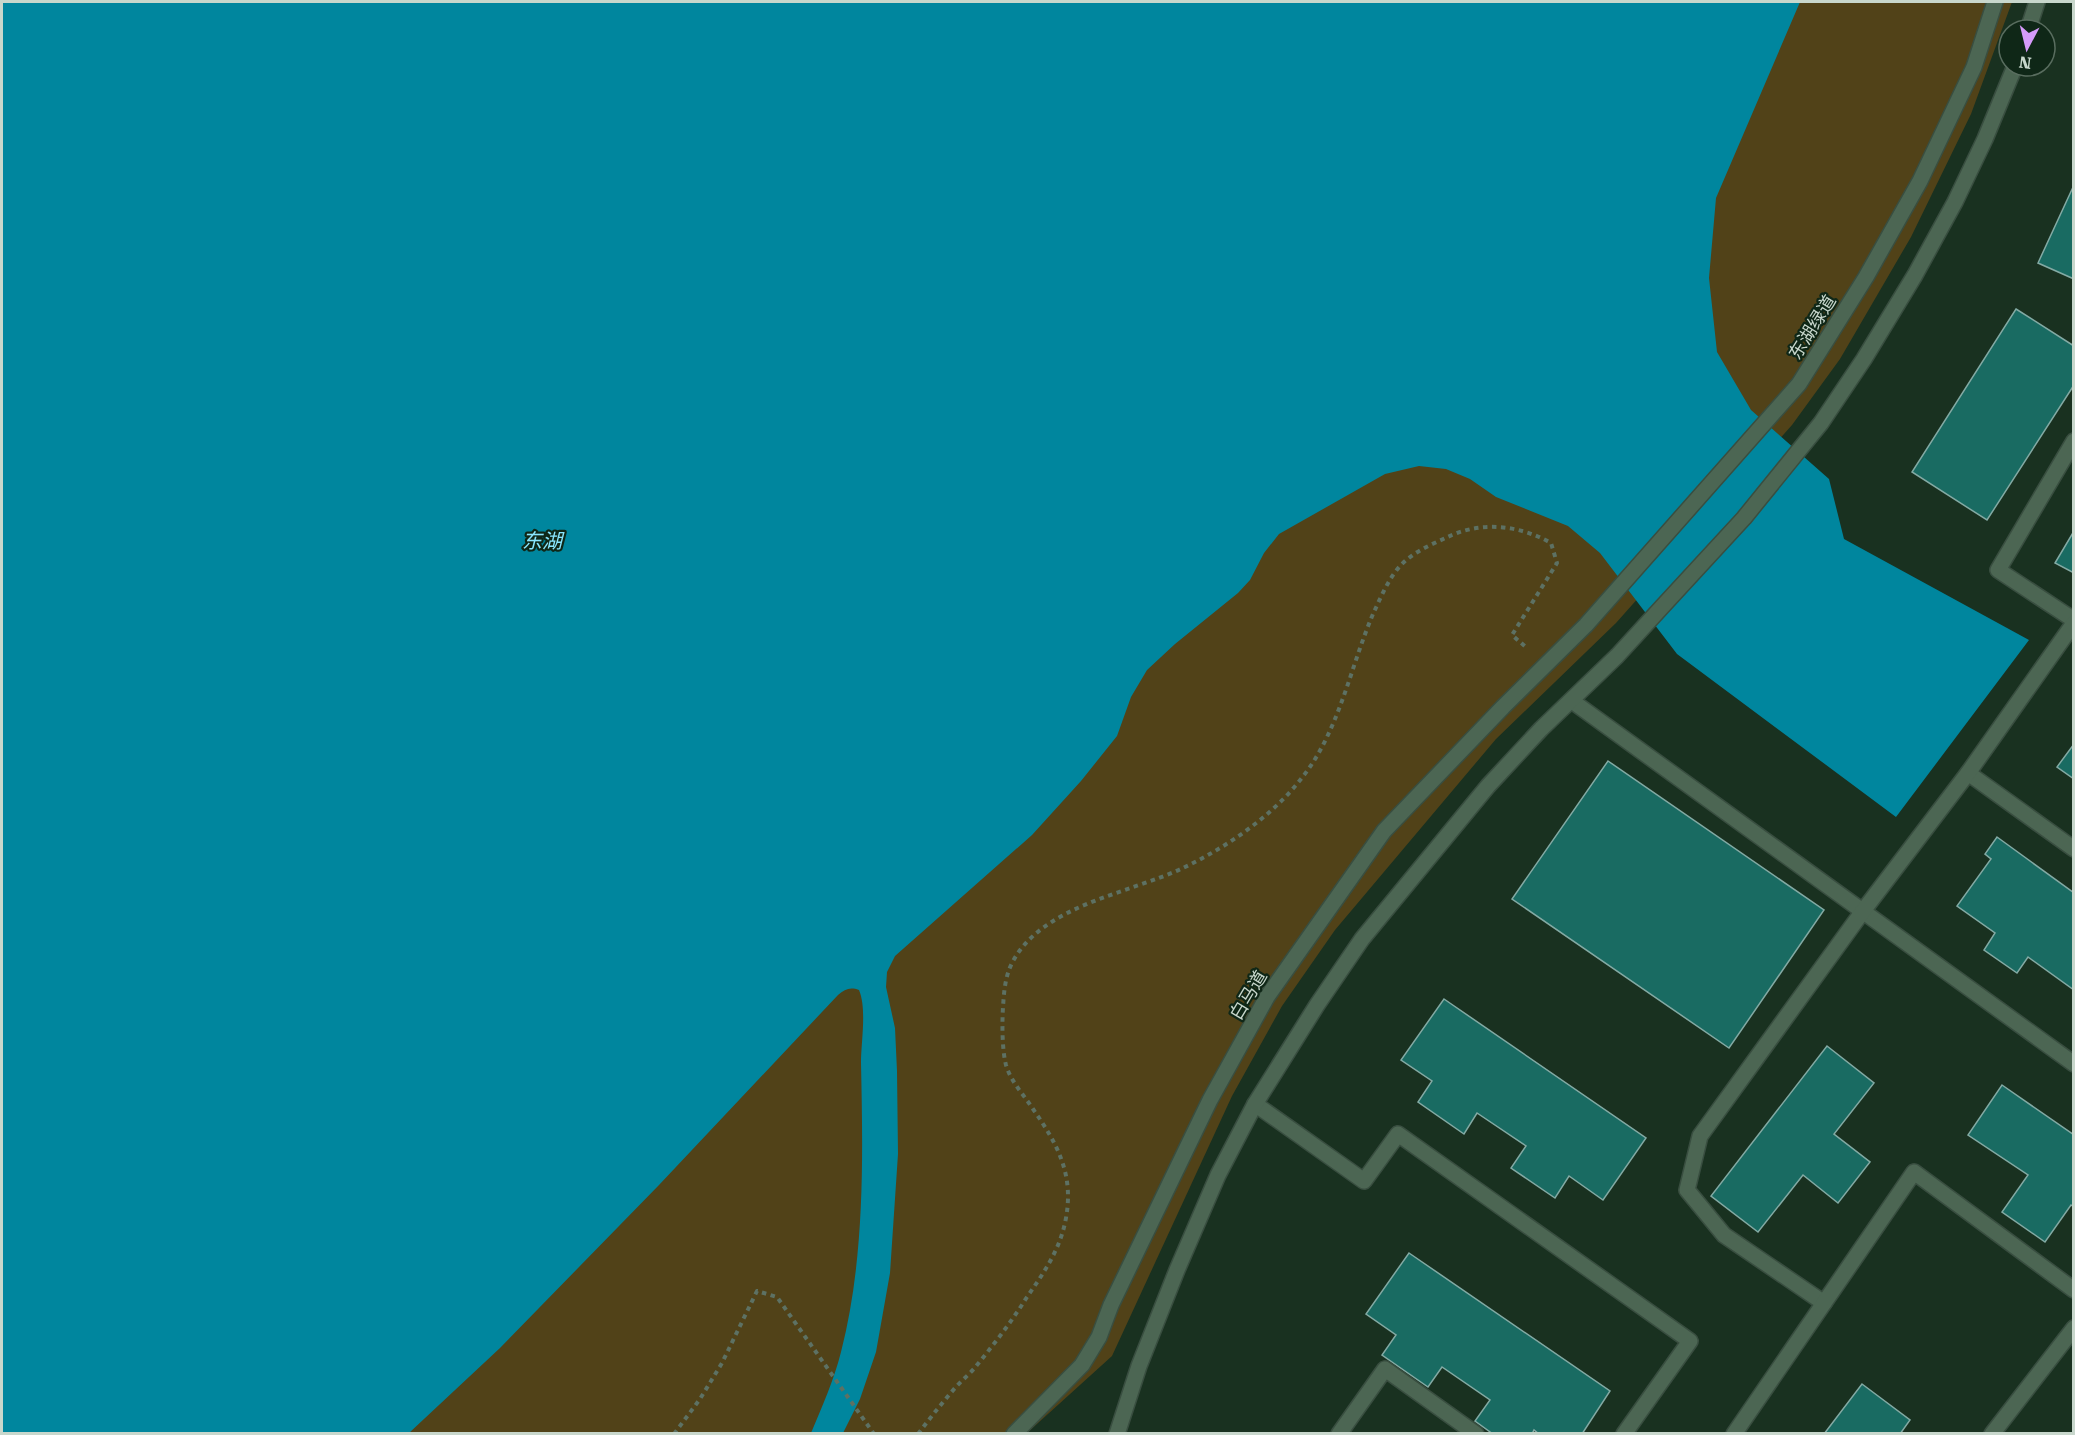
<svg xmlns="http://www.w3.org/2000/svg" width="2075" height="1435" font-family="'Roboto Serif','Noto Sans SC',serif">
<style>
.green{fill:#514218}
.water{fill:#00869e}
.building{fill:#196b62;stroke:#83aaa4;stroke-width:1.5}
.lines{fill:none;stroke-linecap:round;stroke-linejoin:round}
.minor-casing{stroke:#394e40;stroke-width:18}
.path{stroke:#5d7163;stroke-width:4;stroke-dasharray:4.5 4.5;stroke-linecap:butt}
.minor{stroke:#4c6653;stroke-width:15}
.labels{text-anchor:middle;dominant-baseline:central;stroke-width:4.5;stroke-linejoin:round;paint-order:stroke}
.street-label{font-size:18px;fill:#c8d7cc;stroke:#0f2717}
.water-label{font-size:20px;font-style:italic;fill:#89e6fe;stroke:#0f2717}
</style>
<rect width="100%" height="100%" fill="#193120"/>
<polygon class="green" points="2,2 2012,2 1971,114 1911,237 1840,359 1792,425 1616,623 1496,739 1335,930 1282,1006 1232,1096 1112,1356 1027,1433 2,1434"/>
<path class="water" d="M2,2h1798l-84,196 -7,80 8,74 34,58 78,69 15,60 185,101 -133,177 -219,-163 -77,-101 -32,-27 -72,-29 -26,-18 -24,-10 -27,-3 -34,8 -106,60 -15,19 -14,27 -12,13 -63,51 -28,26 -16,27 -14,39 -36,45 -49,54 -137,121 -8,16 -1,15 9,41 2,43 1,83 -8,119 -14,79 -16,47 -17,34h-32c11,-26 23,-53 30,-81 24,-94 22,-193 20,-289 0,-21 6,-54 -2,-73 -9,-3 -14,-1 -21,5l-179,190 -159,163 -91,85 -407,1z"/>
<g class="building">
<polygon points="2074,185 2074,279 2038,263"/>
<polygon points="2016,309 2074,346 2074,385 1987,520 1912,472"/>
<polygon points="2074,531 2074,573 2055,563"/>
<polygon points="2074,744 2074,779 2057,767"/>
<polygon points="1608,761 1824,910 1729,1048 1512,899"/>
<polygon points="1997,837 2074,893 2074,990 2028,957 2017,973 1984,950 1995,933 1957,906 1991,859 1985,854"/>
<polygon points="1444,999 1646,1138 1603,1200 1569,1176 1555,1198 1511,1168 1526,1146 1477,1113 1464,1134 1418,1102 1432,1081 1401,1060"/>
<polygon points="1827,1046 1874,1083 1834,1134 1870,1162 1838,1203 1803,1175 1758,1232 1711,1196"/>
<polygon points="2002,1085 2074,1135 2074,1207 2071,1205 2045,1242 2002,1212 2028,1175 1968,1135"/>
<polygon points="1409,1253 1610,1391 1582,1434 1539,1434 1534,1430 1532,1434 1493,1434 1475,1421 1490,1400 1442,1367 1428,1387 1382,1355 1396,1335 1366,1314"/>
<polygon points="1862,1384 1910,1420 1900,1434 1824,1434"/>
</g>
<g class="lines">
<defs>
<g id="minor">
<polyline points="2028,30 2037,2"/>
<polyline points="2074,441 1998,570 2074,620"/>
<polyline points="1572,701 2074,1064"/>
<polyline points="1968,773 2074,849"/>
<polyline points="1255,1104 1364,1181 1398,1134 1690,1341 1624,1434"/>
<polyline points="1824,1303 1724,1235 1687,1190 1700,1136 1863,911 1968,773 2074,623"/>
<polyline points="1014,1434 1082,1365 1099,1337 1111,1305 1210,1100 1267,997 1384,831 1503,707 1586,625 1799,384 1866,277 1920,181 1974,67 1995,2"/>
<polyline points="1117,1434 1139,1366 1177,1270 1218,1175 1255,1104 1317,1005 1362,939 1488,786 1541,729 1617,656 1661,608 1744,518 1821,423 1864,359 1915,275 1955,202 1985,139 2015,66"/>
<polyline points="1339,1434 1385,1369 1476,1434"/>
<polyline points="1734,1434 1914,1172 2074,1290"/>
<polyline points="1992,1434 2074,1328"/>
</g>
</defs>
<use href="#minor" class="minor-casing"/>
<g class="path">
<polyline points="674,1434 700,1399 722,1363 757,1291 777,1297 874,1434"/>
<path d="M918,1434c12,-16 24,-31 37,-46 7,-8 16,-15 22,-23 18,-22 35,-44 50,-68 16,-23 32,-46 38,-74 10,-46 -6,-77 -32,-114 -9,-14 -22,-27 -27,-44 -4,-15 -4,-42 -3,-58 1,-15 2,-30 9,-44 30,-58 116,-69 171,-95 44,-21 88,-51 118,-89 38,-47 49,-111 72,-165 8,-17 16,-37 29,-50 14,-14 33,-21 50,-29 33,-14 69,-9 99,8l6,20 -45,72 16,14"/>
</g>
<use href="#minor" class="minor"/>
</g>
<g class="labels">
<g class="street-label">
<text transform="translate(1812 327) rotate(-58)">东湖绿道</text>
<text transform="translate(1248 995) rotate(-59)">白马道</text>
</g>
<g class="water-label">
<text x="542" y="541">东湖</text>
</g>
</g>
<rect width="2075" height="1435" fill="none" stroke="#c8d7cc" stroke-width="6"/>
<g transform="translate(2027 48) rotate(187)"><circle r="28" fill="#0f2717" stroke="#596d5f" stroke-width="1.5"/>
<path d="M0-4.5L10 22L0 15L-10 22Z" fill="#d69bfa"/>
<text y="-9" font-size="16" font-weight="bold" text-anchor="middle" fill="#c8d7cc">N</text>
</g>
</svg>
